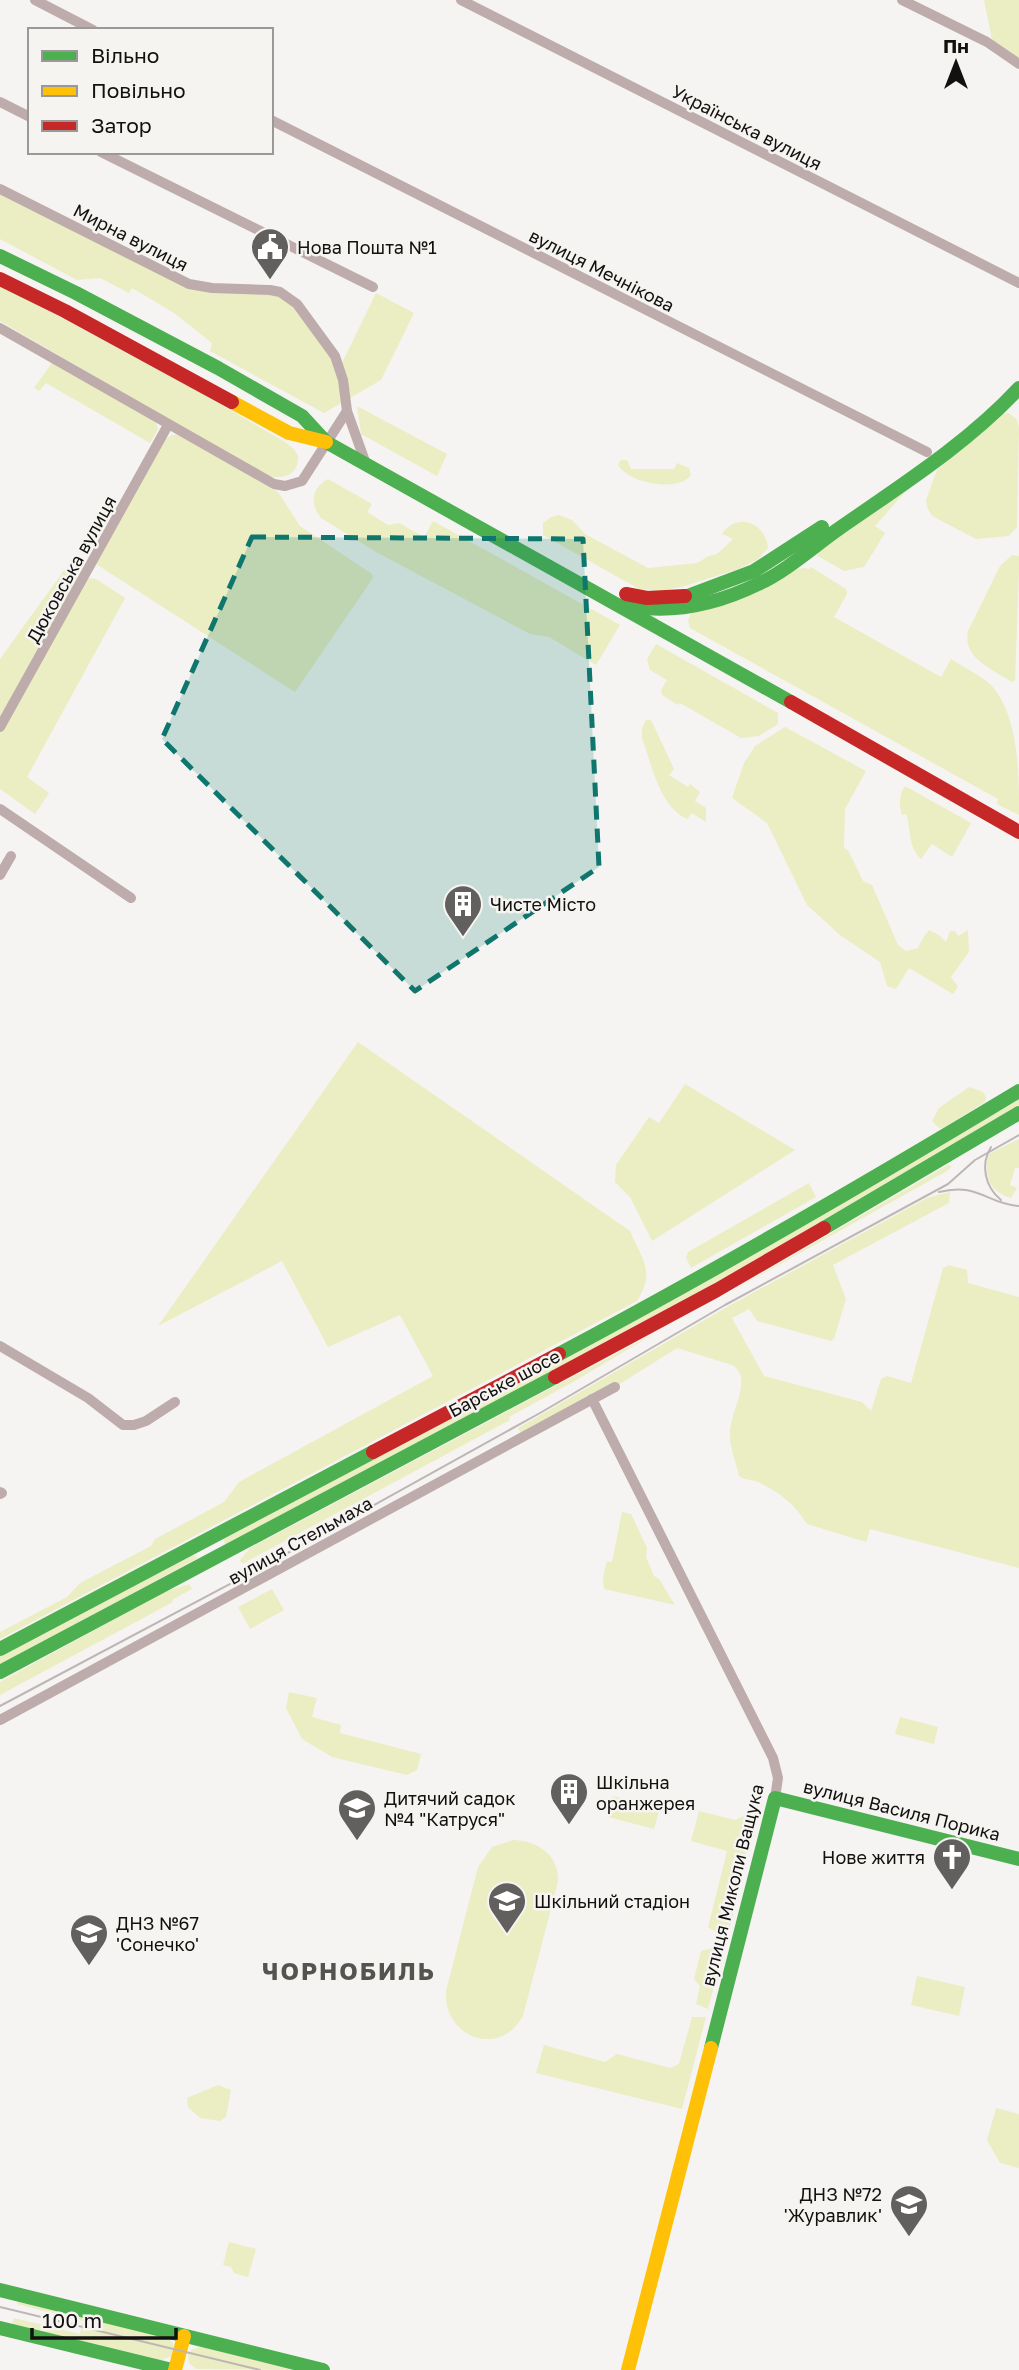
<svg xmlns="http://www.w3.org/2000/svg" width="1019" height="2370" font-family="'Golos Text',sans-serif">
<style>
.green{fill:#ebedc3}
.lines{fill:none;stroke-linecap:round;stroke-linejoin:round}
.street{stroke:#beacac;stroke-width:10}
.fast{stroke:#4caf50;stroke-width:14}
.slow{stroke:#ffc107;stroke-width:14}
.jam{stroke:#c62828;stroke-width:14}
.tram{stroke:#beb6b6;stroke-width:2}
.marked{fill:#0f766e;fill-opacity:0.2;stroke:#0f766e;stroke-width:5;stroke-dasharray:14 9;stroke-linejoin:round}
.labels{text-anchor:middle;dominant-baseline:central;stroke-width:5;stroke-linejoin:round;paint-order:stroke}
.street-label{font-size:18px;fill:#121110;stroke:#f6f4f1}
.poi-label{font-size:18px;fill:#121110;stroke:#f6f4f1;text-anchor:start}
.district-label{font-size:24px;font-weight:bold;letter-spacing:2px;fill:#545351;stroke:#f6f4f1}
</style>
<rect width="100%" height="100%" fill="#f5f4f2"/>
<g class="green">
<polygon points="984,0 1019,0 1019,59 992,40"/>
<polygon points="0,189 189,284 290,297 340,367 376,293 414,313 381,380 324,413 210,351 212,343 174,313 132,288 129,293 100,278 77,280 0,239"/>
<path d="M0,285l189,101 96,56 9,7 4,7c1,21 -19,25 -36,18l-262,-153z"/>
<polygon points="54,360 154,417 158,429 150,443 46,383 39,391 34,388"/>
<polygon points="357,406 447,454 437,476 361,434"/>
<polygon points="1009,413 1017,420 1019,428 1017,527 1009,536 976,539 932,516 927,507 926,500 937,470 1003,414"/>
<polygon points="172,435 180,435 278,492 300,526 372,574 373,578 295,692 96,564 165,439"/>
<path d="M621,460h6l4,9h43l3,-6 12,5 2,7c-13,18 -63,8 -73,-10z"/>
<path d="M328,479l44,25 -5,8 21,13 11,-2 25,14 9,-16 187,104 -24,40 -47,-28 -19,-3 -154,-82 -55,-34c-11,-14 -10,-30 7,-39z"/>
<polygon points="905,492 875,526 885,533 864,567 844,571 818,556 817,552"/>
<path d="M559,515l13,5 13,14 63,34 49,-5 12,-7 8,-2 16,-15 -11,-5c15,-23 44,-11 46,14l-11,12 -19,9 -53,17 -25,5 -21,-2 -96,-54v-12l8,-6z"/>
<path d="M1012,555l7,1v15l-4,110 -3,1c-20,-13 -50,-24 -44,-51l32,-65z"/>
<path d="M811,567l35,22 1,5 -13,23 107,60 10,-18c13,9 30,16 41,27 27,31 27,88 27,129l-22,-11 1,-5 -308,-171 -2,-7 3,-8 99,-42 13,-3 7,1z"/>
<polygon points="65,569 76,577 96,579 125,598 27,777 49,793 35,814 0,789 0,659"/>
<polygon points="656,644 778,713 778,724 759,736 741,738 680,703 678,705 662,695 661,690 667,680 650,670 647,659"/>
<path d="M646,720h5l23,49 -5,6 19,12 2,-3 10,8 -5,9 11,7v14l-14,-9 -5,6c-28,-13 -35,-54 -45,-81v-10z"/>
<polygon points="785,727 866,771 845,809 844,848 848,850 863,881 872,885 898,945 906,951 918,948 923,938 929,930 939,935 946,942 950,931 955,931 958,936 968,930 969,952 951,977 958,987 953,994 909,968 896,989 887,986 880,962 840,935 807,905 767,823 732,798 744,763 755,746"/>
<path d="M905,786l66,37 -19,34 -20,-13 -11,15c-14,-14 -9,-27 -15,-45l-4,1c-3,-9 -3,-22 3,-29z"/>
<path d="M358,1042l272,189c12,29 26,40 7,70l-637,338v-7l67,-35 13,-14 71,-37 4,-7 69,-37 15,-20 194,-106 -33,-61 -72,32 -46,-86 -124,65z"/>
<polygon points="685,1084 795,1150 652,1241 630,1197 615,1182 616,1165 649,1117 659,1123"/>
<polygon points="969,1087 983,1092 986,1097 985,1102 943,1128 939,1128 932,1121 939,1108"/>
<polygon points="1019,1100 1019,1108 712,1287 225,1545 224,1539"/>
<path d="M1019,1139v29h-4l-5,17 7,3 -6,10c-22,-6 -28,-23 -22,-44z"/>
<polygon points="948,1165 952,1166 947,1171 725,1295"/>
<polygon points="809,1183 816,1197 691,1268 686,1258 688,1252"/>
<path d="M950,1192l-1,11 -116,62 13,34 -12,40 -3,2 -74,-20 -8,-12 -17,9 32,58 98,26 9,9 10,-32 6,-3 24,7 32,-115 6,-3 18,5 1,13 51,14v271l-149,-39 -4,13 -59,-18c-13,-20 -25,-30 -47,-41 -7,-4 -14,-2 -21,-7 -3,-14 -10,-30 -9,-44 0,-20 24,-55 2,-67l-55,-17 -62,39 -92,49 -5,-8 209,-121 200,-109z"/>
<polygon points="659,1331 573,1382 509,1417 510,1420 242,1564 240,1560 250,1548"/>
<polygon points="622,1512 631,1514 647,1548 646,1557 654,1576 659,1579 675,1605 604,1589 603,1577 607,1561 612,1562"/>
<polygon points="193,1555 198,1558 0,1665 0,1656"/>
<polygon points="189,1584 192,1589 172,1600 173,1602 0,1695 0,1682 164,1592"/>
<polygon points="272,1589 284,1610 250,1629 238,1607"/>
<polygon points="289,1692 317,1698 312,1717 341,1725 340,1733 421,1754 417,1770 407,1775 332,1757 302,1739 286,1708"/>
<polygon points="900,1717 938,1727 934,1744 895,1734"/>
<polygon points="613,1796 660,1808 654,1829 608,1817"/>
<polygon points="759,1810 738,1880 737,1899 708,2009 696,2004 700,1986 694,1979 701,1951 721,1946 724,1937 708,1927 727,1851 691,1841 699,1811 735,1820"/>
<path d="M513,1840c25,1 46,15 45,42l-35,134c-24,43 -80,21 -77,-25l32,-124 14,-20z"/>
<polygon points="917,1976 965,1987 959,2016 911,2005"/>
<polygon points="692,2017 706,2017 682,2109 536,2073 544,2045 605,2062 617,2054 670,2068 679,2064"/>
<polygon points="218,2085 231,2090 226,2117 220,2121 200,2118 188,2107 187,2098"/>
<polygon points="996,2108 1019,2114 1019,2168 1000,2163 987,2140"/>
<polygon points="229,2242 256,2249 248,2277 234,2273 231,2267 223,2265"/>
<path d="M18,2301l146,36c11,4 11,9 8,19l-13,5 -147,-36 2,-7 66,16 3,-13 -66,-17z"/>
<polygon points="201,2347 293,2370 196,2369 189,2363 188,2355 191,2350"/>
</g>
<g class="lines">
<g class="street">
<polyline points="35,0 93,30"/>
<polyline points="461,0 1019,283"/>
<polyline points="902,0 987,42 1019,64"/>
<polyline points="0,102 30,117"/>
<polyline points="271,120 927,452"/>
<polyline points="101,152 373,287"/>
<polyline points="0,189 189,284 212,288 270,290 280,292 297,304 335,356 343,380 347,411 366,464"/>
<polyline points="0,328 274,484 285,486 302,481 347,411"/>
<polyline points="0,727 168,425"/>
<polyline points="0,809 131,898"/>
<polyline points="0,875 11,856"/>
<polyline points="0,1346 88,1398 123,1425 134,1425 146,1421 175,1402"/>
<polyline points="592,1399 773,1758 778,1778 775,1798"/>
<polyline points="0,1492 2,1493 0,1494"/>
<polyline points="0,1720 615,1387"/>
</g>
<g class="fast">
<polyline points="0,256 76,293 218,368 302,416 326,442 791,702"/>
<polyline points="671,605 677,600 754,571 822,527"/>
<path d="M628,606c45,8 89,-2 130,-22 27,-12 55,-37 79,-54 63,-44 130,-86 182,-142"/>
<polyline points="824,1228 1019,1113"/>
<path d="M559,1354c156,-83 309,-172 460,-263"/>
<polyline points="0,1649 373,1452"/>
<polyline points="0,1672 555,1377"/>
<polyline points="711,2048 775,1798 1019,1859"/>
<polyline points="0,2290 323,2370"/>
<polyline points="0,2328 172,2370"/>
</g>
<g class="slow">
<polyline points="232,402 289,433 326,442"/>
<polyline points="175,2370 184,2336"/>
<polyline points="628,2370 711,2048"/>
</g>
<g class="jam">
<polyline points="0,279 65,311 232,402"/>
<polyline points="626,594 647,598 685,596"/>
<polyline points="791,702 1019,832"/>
<polyline points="555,1377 717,1290 824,1228"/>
<polyline points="373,1452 559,1354"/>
</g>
<g class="tram">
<path d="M991,1147c-11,18 -6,40 10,53"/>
<path d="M939,1192c39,-10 48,12 80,14"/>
<polyline points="0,1706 275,1560 540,1413 725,1305 948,1184 975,1160 1019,1135"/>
<polyline points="0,2307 260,2370"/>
</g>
</g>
<path class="marked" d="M252,537l331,2 16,328 -184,124 -253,-252z"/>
<defs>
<symbol id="civic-pin" viewBox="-11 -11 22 30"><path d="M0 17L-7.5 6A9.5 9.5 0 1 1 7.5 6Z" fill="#61605f" stroke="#f6f4f1"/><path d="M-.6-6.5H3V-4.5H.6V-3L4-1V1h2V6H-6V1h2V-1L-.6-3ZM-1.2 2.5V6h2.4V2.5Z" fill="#fff"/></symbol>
<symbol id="building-pin" viewBox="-11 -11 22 30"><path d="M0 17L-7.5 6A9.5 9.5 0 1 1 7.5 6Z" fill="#61605f" stroke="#f6f4f1"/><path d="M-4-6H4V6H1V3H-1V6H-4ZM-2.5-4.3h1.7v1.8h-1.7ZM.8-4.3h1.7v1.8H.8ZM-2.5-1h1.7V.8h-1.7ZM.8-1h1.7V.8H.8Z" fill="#fff"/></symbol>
<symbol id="school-pin" viewBox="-11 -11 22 30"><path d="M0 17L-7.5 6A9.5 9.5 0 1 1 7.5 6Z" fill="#61605f" stroke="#f6f4f1"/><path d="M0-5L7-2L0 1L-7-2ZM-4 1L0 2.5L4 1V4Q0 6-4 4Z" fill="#fff"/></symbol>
<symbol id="church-pin" viewBox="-11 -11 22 30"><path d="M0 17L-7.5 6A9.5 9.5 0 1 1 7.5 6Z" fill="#61605f" stroke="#f6f4f1"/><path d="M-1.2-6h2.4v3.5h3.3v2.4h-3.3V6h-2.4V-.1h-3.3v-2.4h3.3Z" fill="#fff"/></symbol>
</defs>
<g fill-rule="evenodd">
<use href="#civic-pin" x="248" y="225" width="44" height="60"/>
<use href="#building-pin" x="441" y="882" width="44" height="60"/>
<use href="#building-pin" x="547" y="1770" width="44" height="60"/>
<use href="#school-pin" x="335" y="1786" width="44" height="60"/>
<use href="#church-pin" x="930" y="1835" width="44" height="60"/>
<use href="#school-pin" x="485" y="1879" width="44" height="60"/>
<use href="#school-pin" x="67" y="1911" width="44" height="60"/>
<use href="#school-pin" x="887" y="2182" width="44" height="60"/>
</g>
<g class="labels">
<g class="street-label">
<text transform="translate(747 127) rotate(27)">Українська вулиця</text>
<text transform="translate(131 237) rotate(27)">Мирна вулиця</text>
<text transform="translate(602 270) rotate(27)">вулиця Мечнікова</text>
<text transform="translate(71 569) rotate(-61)">Дюковська вулиця</text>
<text transform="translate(504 1383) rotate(-28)">Барське шосе</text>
<text transform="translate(300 1540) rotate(-29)">вулиця Стельмаха</text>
<text transform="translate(902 1810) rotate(14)">вулиця Василя Порика</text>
<text transform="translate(732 1885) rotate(-76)">вулиця Миколи Ващука</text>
</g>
<g class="poi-label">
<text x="297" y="247">Нова Пошта №1</text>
<text x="490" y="904">Чисте Місто</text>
<text x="596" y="1782">Шкільна<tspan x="596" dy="21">оранжерея</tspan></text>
<text x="384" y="1798">Дитячий садок<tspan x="384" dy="21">№4 "Катруся"</tspan></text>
<text x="925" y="1857" text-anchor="end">Нове життя</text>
<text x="534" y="1901">Шкільний стадіон</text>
<text x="116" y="1923">ДНЗ №67<tspan x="116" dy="21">'Сонечко'</tspan></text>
<text x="882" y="2194" text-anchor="end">ДНЗ №72<tspan x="882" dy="21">'Журавлик'</tspan></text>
</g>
<g class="district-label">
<text x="349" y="1970">ЧОРНОБИЛЬ</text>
</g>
</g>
<rect x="28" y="28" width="245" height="126" fill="#f6f4f1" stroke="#9b9997" stroke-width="2"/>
<rect x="42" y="51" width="35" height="10" fill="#4caf50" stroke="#9b9997" stroke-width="2"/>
<text x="91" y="63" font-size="21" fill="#121110">Вільно</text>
<rect x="42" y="86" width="35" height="10" fill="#ffc107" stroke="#9b9997" stroke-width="2"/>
<text x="91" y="98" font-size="21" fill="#121110">Повільно</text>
<rect x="42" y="121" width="35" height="10" fill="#c62828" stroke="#9b9997" stroke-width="2"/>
<text x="91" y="133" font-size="21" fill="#121110">Затор</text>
<g transform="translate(956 63)" stroke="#f6f4f1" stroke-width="5" paint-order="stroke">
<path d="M0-5L12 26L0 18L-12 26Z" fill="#121110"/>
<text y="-10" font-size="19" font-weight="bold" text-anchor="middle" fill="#121110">Пн</text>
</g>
<path d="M32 2328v10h144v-10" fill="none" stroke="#121110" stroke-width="3.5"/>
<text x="42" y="2328" font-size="21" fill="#121110" stroke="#f6f4f1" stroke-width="5" paint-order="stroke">100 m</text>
</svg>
